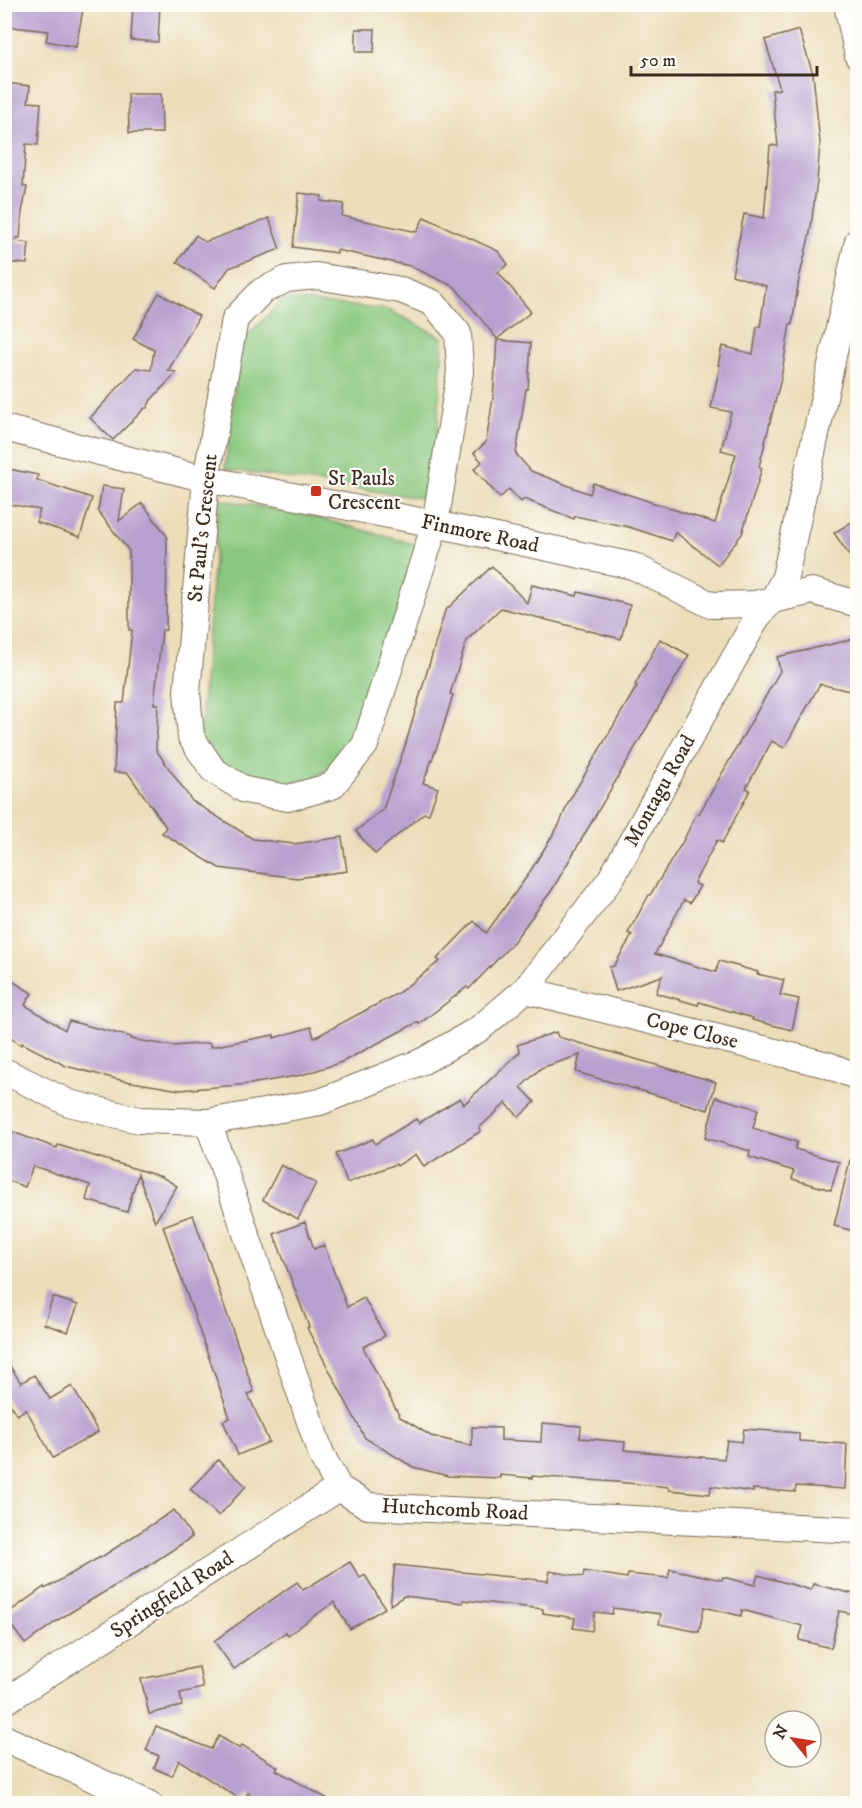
<svg xmlns="http://www.w3.org/2000/svg" width="862" height="1808" font-family="'IM FELL DW Pica',serif">
<style>
.green{fill:#89c77e;stroke:#62784e;stroke-width:1.5}
.building{fill:#b89fcf}
.lines{fill:none;stroke-linecap:round;stroke-linejoin:round}
.minor-casing{stroke:#796954;stroke-width:28}
.minor{stroke:#fff;stroke-width:26}
.poi-dot{fill:#c8321e;stroke:#fdfcf7;stroke-width:2}
.labels{text-anchor:middle;dominant-baseline:central;stroke-width:4.5;stroke-linejoin:round;paint-order:stroke}
.poi-label{font-size:21px;fill:#3b2a1e;stroke:#fdfcf7;text-anchor:start}
.street-label{font-size:21px;fill:#3b2a1e;stroke:#fdfcf7}
</style>
<rect width="100%" height="100%" fill="#fdfcf7"/>
<filter id="ink" filterUnits="userSpaceOnUse"><feTurbulence type="fractalNoise" baseFrequency=".0167" numOctaves="2"/><feDisplacementMap in="SourceGraphic" scale="12" xChannelSelector="R" yChannelSelector="G"/><feConvolveMatrix kernelMatrix="1 2 1 2 8 2 1 2 1" color-interpolation-filters="sRGB"/></filter>
<filter id="wash" filterUnits="userSpaceOnUse"><feTurbulence type="fractalNoise" baseFrequency=".008" numOctaves="4" result="noise"/><feDisplacementMap in="SourceGraphic" scale="24" xChannelSelector="R" yChannelSelector="G"/><feGaussianBlur stdDeviation="1.35" result="paint"/><feColorMatrix in="noise" values="0 0 0 0 0 0 0 0 0 0 0 0 0 0 0 0 0 1.4 0 .05"/><feComposite in="paint" operator="in"/></filter>
<g filter="url(#wash)">
<rect width="100%" height="100%" fill="#ecddb9"/>
<g class="green">
<polygon points="283,299 389,310 443,338 433,500 225,469 239,345"/>
<polygon points="219,499 310,516 418,545 360,748 300,787 244,783 199,744"/>
</g>
<g id="blocks">
<g class="building">
<polygon points="4,4 84,4 76,47 46,41 48,31 4,26"/>
<polygon points="133,4 160,4 158,42 131,40"/>
<polygon points="356,29 375,29 374,52 356,52"/>
<polygon points="799,30 813,74 820,143 817,181 810,233 799,279 792,325 790,324 781,378 759,467 762,468 742,534 718,565 675,532 672,541 629,527 575,516 574,519 524,499 521,502 509,489 500,498 474,469 482,462 474,453 486,442 493,398 497,340 531,343 528,389 526,389 516,454 531,471 590,494 593,483 715,523 736,454 721,450 731,412 711,408 720,365 718,365 722,346 753,354 757,327 760,327 766,286 732,275 744,214 764,218 770,145 778,146 772,90 780,89 765,40"/>
<polygon points="4,83 30,86 28,102 41,103 38,145 26,144 23,186 27,187 22,212 20,238 16,238 15,241 29,243 27,264 4,262"/>
<polygon points="128,94 161,94 162,133 129,133"/>
<polygon points="299,193 322,196 321,201 344,204 342,216 417,232 424,217 498,251 508,264 498,272 531,312 497,339 455,287 410,266 337,250 337,253 293,247"/>
<polygon points="269,218 280,249 229,268 215,288 177,262 196,235 205,242"/>
<polygon points="159,293 199,316 168,371 177,372 151,400 147,408 145,408 113,440 90,418 136,368 151,370 154,350 133,339"/>
<polygon points="4,468 38,475 37,480 92,498 80,537 36,522 40,510 4,503"/>
<polygon points="102,486 124,489 119,521 142,503 167,536 166,630 162,630 154,704 158,704 156,750 192,801 253,839 294,844 342,837 347,871 297,878 219,868 162,833 166,827 128,773 114,772 117,703 124,703 132,630 129,630 129,551 98,511"/>
<polygon points="858,518 858,568 834,533"/>
<polygon points="492,566 527,603 532,585 577,596 578,592 630,605 621,639 501,608 467,640 450,694 453,695 438,744 423,783 438,788 429,814 424,813 375,854 356,831 383,809 405,746 445,611"/>
<polygon points="858,638 858,693 820,684 784,748 772,741 746,788 750,790 722,843 717,840 694,883 700,886 690,903 684,900 655,954 716,972 719,961 758,972 757,974 784,980 780,995 799,999 792,1030 752,1020 753,1018 699,1002 698,1005 656,993 662,976 616,991 609,967 614,966 632,935 628,933 649,895 650,895 682,843 697,813 699,814 780,671 777,657"/>
<polygon points="660,639 689,655 552,890 511,945 469,989 467,987 419,1024 418,1022 342,1062 302,1075 250,1084 180,1090 120,1080 66,1066 22,1043 21,1045 6,1035 4,1037 4,976 32,993 25,1005 65,1030 69,1021 131,1037 131,1039 173,1046 210,1043 210,1047 274,1035 274,1038 311,1027 314,1038 398,993 440,961 437,959 474,921 486,933 528,875 559,825 569,801 637,686 635,685"/>
<polygon points="556,1032 558,1037 716,1082 708,1110 576,1072 580,1055 541,1068 521,1087 535,1102 519,1117 506,1103 479,1128 481,1131 424,1167 416,1154 397,1166 396,1164 347,1183 336,1154 373,1139 375,1144 416,1119 419,1123 460,1098 464,1104 520,1052 517,1045"/>
<polygon points="716,1097 758,1109 753,1128 797,1142 795,1149 839,1162 831,1190 792,1179 794,1171 749,1157 750,1151 705,1138"/>
<polygon points="4,1129 57,1148 58,1145 162,1177 177,1186 155,1222 138,1174 127,1212 86,1200 90,1185 33,1166 25,1187 4,1179"/>
<polygon points="850,1160 858,1161 858,1232 834,1226"/>
<polygon points="281,1165 316,1183 298,1219 263,1200"/>
<polygon points="193,1215 254,1392 248,1394 269,1442 238,1455 223,1421 230,1418 163,1226"/>
<polygon points="305,1222 314,1249 324,1245 347,1307 364,1298 385,1336 363,1347 400,1417 431,1436 472,1446 472,1427 501,1428 501,1440 541,1442 542,1423 581,1426 580,1438 625,1442 624,1450 724,1459 727,1440 742,1442 744,1429 799,1433 799,1441 847,1444 845,1489 796,1486 795,1492 753,1489 753,1492 711,1486 710,1494 669,1490 669,1487 616,1482 532,1476 532,1478 500,1475 500,1478 448,1476 413,1467 365,1438 307,1328 309,1327 274,1234"/>
<polygon points="53,1297 78,1305 68,1332 44,1324"/>
<polygon points="4,1357 21,1383 34,1375 50,1399 72,1386 98,1432 53,1458 26,1409 17,1415 4,1395"/>
<polygon points="218,1460 246,1486 219,1516 190,1489"/>
<polygon points="174,1510 192,1537 148,1566 61,1618 25,1644 4,1616 44,1587 45,1589 100,1557 100,1558"/>
<polygon points="350,1562 360,1578 365,1575 385,1608 350,1629 334,1602 288,1635 286,1632 234,1669 214,1641 297,1582 303,1590"/>
<polygon points="395,1565 548,1581 550,1571 583,1577 584,1571 627,1578 628,1574 668,1578 670,1569 722,1580 723,1577 755,1585 758,1575 811,1590 813,1584 858,1595 858,1615 839,1611 831,1648 799,1640 803,1626 742,1610 741,1616 704,1607 699,1632 659,1624 661,1614 613,1608 612,1614 595,1612 592,1631 573,1628 575,1618 543,1613 543,1609 463,1600 463,1603 404,1596 390,1605"/>
<polygon points="199,1667 203,1688 180,1693 182,1706 149,1714 141,1679"/>
<polygon points="156,1726 211,1749 219,1736 240,1749 242,1745 278,1767 276,1770 335,1803 267,1803 248,1793 243,1801 179,1760 172,1776 154,1768 159,1756 146,1750"/>
</g>
</g>
</g>
<g filter="url(#ink)">
<use href="#blocks" fill-opacity="0" stroke="#796954" stroke-width="1.5"/>
<g class="lines">
<defs>
<g id="minor">
<polyline points="847,4 858,56"/>
<polygon points="316,276 401,290 433,303 458,333 460,372 435,524 365,745 332,786 288,798 245,790 213,770 191,737 187,692 206,479 235,319 262,291 287,279"/>
<polyline points="4,428 206,479 435,524 633,566 711,605 755,604 812,591 858,604"/>
<polyline points="525,990 828,1065 858,1077"/>
<polyline points="4,1071 69,1103 139,1120 208,1122 320,1102 423,1061 479,1029 525,990 610,880 758,616 774,598 785,577 858,241"/>
<polyline points="208,1122 321,1454 339,1488 368,1506 858,1530"/>
<polyline points="4,1702 339,1488"/>
<polyline points="4,1738 149,1804"/>
</g>
</defs>
<use href="#minor" class="minor-casing"/>
<use href="#minor" class="minor"/>
</g>
</g>
<rect class="poi-dot" x="310" y="485" width="12" height="12" rx="3"/>
<g class="labels">
<g class="poi-label">
<text x="328" y="479">St Pauls<tspan x="328" dy="24">Crescent</tspan></text>
</g>
<g class="street-label">
<text transform="translate(203 528) rotate(-84)">St Paul's Crescent</text>
<text transform="translate(480 534) rotate(12)">Finmore Road</text>
<text transform="translate(660 791) rotate(-61)">Montagu Road</text>
<text transform="translate(692 1031) rotate(14)">Cope Close</text>
<text transform="translate(455 1510) rotate(3)">Hutchcomb Road</text>
<text transform="translate(172 1595) rotate(-33)">Springfield Road</text>
</g>
</g>
<rect width="862" height="1808" fill="none" stroke="#fdfcf7" stroke-width="24"/>
<g transform="translate(793 1739) rotate(300)"><circle r="28" fill="#fdfcf7" stroke="#afa8a0" stroke-width="1.5"/>
<path d="M0-4.5L10 22L0 15L-10 22Z" fill="#c8321e"/>
<text y="-9" font-size="16" font-weight="bold" text-anchor="middle" fill="#3b2a1e">N</text>
</g>
<path d="M631 66v9h186v-9" fill="none" stroke="#3b2a1e" stroke-width="3"/>
<text x="640" y="66" font-size="18" fill="#3b2a1e" stroke="#fdfcf7" stroke-width="4.5" paint-order="stroke">50 m</text>
</svg>
